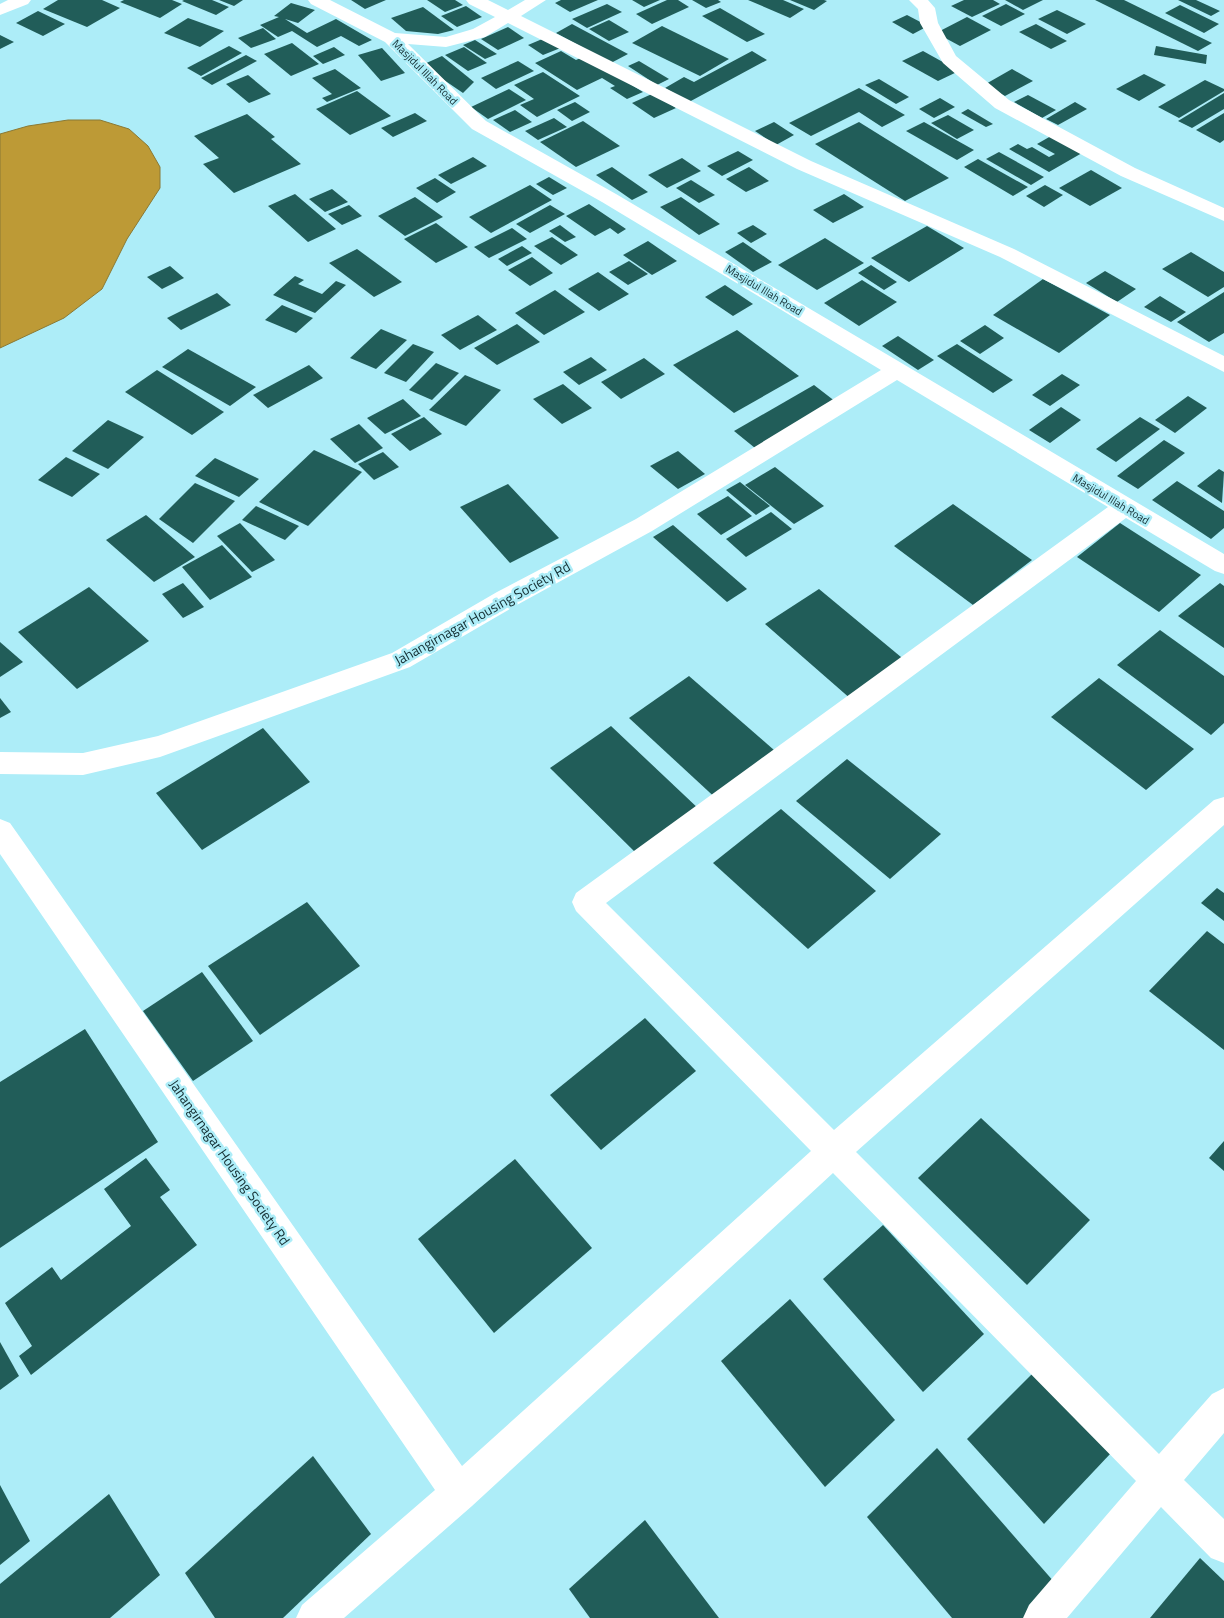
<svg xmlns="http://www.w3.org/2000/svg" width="1224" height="1618" font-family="'Titillium Web',sans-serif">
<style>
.water{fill:#bd9a36;stroke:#8a7934}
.building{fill:#215d59}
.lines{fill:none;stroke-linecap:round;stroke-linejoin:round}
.street{fill:#fff;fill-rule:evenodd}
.labels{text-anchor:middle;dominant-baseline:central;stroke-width:5;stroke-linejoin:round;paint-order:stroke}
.far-street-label{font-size:11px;fill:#132d31;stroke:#adedf8}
.street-label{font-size:14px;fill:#132d31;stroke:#adedf8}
</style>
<rect width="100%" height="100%" fill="#adedf8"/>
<polygon class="water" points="68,120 100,120 129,129 148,146 160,167 160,188 127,239 102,289 64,318 0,348 0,134 28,126"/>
<g class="building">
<polygon points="58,0 102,0 120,8 87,27 43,9"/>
<polygon points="124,0 172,0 182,4 160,18 120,2"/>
<polygon points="184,0 212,0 229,7 216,15 182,1"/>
<polygon points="219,0 243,0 234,6"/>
<polygon points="351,0 386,0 365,9"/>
<polygon points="427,0 455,0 463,5 445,12"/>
<polygon points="561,0 598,0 570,12 555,3"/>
<polygon points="632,0 660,0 644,7"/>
<polygon points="667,0 678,0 689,7 652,24 636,14"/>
<polygon points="692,0 718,0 721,2 706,8"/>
<polygon points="748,0 783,0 804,9 790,18"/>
<polygon points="790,0 824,0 827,1 814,10"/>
<polygon points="964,0 993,0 1000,4 972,17 951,6"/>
<polygon points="1005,0 1043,0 1023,10"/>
<polygon points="1095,0 1124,0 1212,43 1198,51"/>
<polygon points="1178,0 1196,0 1220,11 1211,16"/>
<polygon points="291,3 315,10 298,23 285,19 307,33 336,19 372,40 359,46 341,36 317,47 292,31 278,37 260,25 279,17 274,16"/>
<polygon points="607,4 622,12 587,28 572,19"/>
<polygon points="1006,4 1025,14 1001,26 982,16"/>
<polygon points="1180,5 1219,24 1204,33 1165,13"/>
<polygon points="466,6 482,17 457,27 441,16"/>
<polygon points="423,7 454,30 438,34 406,31 391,18"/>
<polygon points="720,8 765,34 747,42 702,16"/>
<polygon points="1057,10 1086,24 1067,34 1038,19"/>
<polygon points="38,11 65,24 43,36 16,23"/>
<polygon points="907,15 928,26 913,34 892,22"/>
<polygon points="967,17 991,30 960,46 936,33"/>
<polygon points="188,18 224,31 200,47 164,33"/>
<polygon points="609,20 629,32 609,41 589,29"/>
<polygon points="572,24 628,54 611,63 556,33"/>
<polygon points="1036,24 1067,41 1051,49 1019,32"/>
<polygon points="662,26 729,59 700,76 632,43"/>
<polygon points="508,27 524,38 498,50 481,39"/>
<polygon points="263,28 276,39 251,48 238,38"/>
<polygon points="0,35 14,42 0,49"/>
<polygon points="547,37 563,47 543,55 528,45"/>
<polygon points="475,40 497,54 485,59 463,45"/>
<polygon points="292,43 319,64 291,76 264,54"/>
<polygon points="229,46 242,53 201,76 187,68"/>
<polygon points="1156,46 1207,55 1206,64 1154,55"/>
<polygon points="334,47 345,55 323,64 313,56"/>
<polygon points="464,47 487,63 468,71 445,55"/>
<polygon points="382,48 405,73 381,81 358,55"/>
<polygon points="561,51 576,60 585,56 643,92 627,99 610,88 615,86 602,78 577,90 535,63"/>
<polygon points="752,51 767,60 689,102 665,88 684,77 694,82"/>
<polygon points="923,51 959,71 938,81 902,61"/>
<polygon points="246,55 257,61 212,85 201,78"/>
<polygon points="442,56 474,82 463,93 422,65"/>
<polygon points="518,61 534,71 496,89 481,78"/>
<polygon points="639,61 669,79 657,85 628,66"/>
<polygon points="335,69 361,88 327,102 322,98 332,94 312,78"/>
<polygon points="1012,69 1033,81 1005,96 984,85"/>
<polygon points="543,72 580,96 537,117 520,105 534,99 514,85"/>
<polygon points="1144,74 1166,85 1139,101 1116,89"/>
<polygon points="248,75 271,94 249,103 226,84"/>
<polygon points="879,79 909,97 896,104 865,85"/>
<polygon points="1205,80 1224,89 1224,91 1179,118 1158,107"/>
<polygon points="859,88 905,115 882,127 859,112 811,136 789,123"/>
<polygon points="509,89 526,100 488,119 471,107"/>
<polygon points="357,91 391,116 350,135 316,109"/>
<polygon points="654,93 676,108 654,118 632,103"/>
<polygon points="1224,93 1224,109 1192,128 1178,121"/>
<polygon points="1028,95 1056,110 1042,118 1014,102"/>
<polygon points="940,98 955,107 934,118 919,109"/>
<polygon points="575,102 590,112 572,121 557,110"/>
<polygon points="1075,102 1087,109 1058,125 1046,119"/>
<polygon points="968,109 993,124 986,127 961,113"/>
<polygon points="515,110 532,122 510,132 493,120"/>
<polygon points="415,113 427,121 393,137 381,128"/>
<polygon points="1224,113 1224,140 1220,143 1196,130"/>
<polygon points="247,114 275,137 271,139 301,164 234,193 203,164 219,158 194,136"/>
<polygon points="948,115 974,130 957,139 931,123"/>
<polygon points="554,118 567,127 538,140 525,131"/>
<polygon points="583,121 620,146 576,167 540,142"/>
<polygon points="774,122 794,135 776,145 755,131"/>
<polygon points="859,122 949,178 905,201 815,144"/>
<polygon points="924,122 974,150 957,160 906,131"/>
<polygon points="1051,136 1082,153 1049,172 1009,149 1018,144 1027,149 1032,147 1049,157 1055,154 1037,144"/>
<polygon points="738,151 753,160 722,176 707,166"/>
<polygon points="999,152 1044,177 1031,185 986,159"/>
<polygon points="473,157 487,166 451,184 438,175"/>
<polygon points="682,158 701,171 667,188 648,175"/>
<polygon points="978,159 1028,187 1013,196 964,167"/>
<polygon points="612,167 648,192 632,200 596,175"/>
<polygon points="749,167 769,181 746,192 726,179"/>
<polygon points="1091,170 1122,188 1090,206 1059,188"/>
<polygon points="549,177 567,188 553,195 536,184"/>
<polygon points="435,178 456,192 437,203 416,188"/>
<polygon points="691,180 715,195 699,203 676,188"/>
<polygon points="530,185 552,200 491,233 469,217"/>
<polygon points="1045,185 1063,195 1044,207 1026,196"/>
<polygon points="332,189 348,202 325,212 309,199"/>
<polygon points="295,194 336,229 308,242 268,206"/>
<polygon points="844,194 864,207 833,223 813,210"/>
<polygon points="415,197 443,217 405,236 378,216"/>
<polygon points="681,197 720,224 699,235 660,207"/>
<polygon points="589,204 626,229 618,234 610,228 595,236 566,216"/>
<polygon points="349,205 362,216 342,225 328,214"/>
<polygon points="550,205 565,214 530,233 516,224"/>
<polygon points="436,223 468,247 436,263 404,239"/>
<polygon points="560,225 576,237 565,242 549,231"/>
<polygon points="753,225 767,234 751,243 737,233"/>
<polygon points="927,226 964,248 909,282 871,258"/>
<polygon points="512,228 527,239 489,258 474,247"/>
<polygon points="552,237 578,255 561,265 534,246"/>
<polygon points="825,238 864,263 817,290 778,265"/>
<polygon points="648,241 677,261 652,275 623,255"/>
<polygon points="743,242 772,262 753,272 725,252"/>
<polygon points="522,246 532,253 507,266 498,259"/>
<polygon points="357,249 402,282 374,297 329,263"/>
<polygon points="1191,252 1224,272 1224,287 1208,297 1162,269"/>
<polygon points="532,257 553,273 530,286 508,270"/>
<polygon points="629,261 648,274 628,285 609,272"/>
<polygon points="871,265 897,282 884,290 858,273"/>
<polygon points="170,266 184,278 162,289 147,277"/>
<polygon points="1105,271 1136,289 1117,302 1086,283"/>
<polygon points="598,272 629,294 599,311 568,289"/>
<polygon points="295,276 304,280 298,284 322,294 336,281 346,285 315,313 273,295"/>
<polygon points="1043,279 1110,315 1059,353 993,315"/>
<polygon points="862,280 897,302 859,326 824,303"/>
<polygon points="725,285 753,304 733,316 705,297"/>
<polygon points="555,290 585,312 544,335 515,313"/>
<polygon points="1224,292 1224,333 1209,342 1177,322"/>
<polygon points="217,293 231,305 181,330 167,318"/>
<polygon points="1160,296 1186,312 1171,322 1144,307"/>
<polygon points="282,305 313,318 296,333 265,320"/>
<polygon points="478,315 497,330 460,350 441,335"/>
<polygon points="517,324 540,342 497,365 474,348"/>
<polygon points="985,325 1004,338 980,354 960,341"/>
<polygon points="381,329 407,340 376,369 350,358"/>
<polygon points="737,330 799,376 734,413 673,365"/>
<polygon points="898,336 934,360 918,370 882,346"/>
<polygon points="413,344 434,352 406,382 384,373"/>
<polygon points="957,344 1013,380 993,393 937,356"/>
<polygon points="188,349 256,387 230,406 162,367"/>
<polygon points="591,357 607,370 579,385 563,372"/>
<polygon points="644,358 665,374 621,399 601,382"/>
<polygon points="436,363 459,373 432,400 409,390"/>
<polygon points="309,365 323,378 268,408 253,395"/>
<polygon points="157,370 224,412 192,435 125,392"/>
<polygon points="1062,374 1080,385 1050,406 1032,395"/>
<polygon points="465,375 501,390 466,426 429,410"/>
<polygon points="563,384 592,408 562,424 533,399"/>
<polygon points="814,385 836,402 755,448 734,431"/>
<polygon points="1188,396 1207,408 1175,433 1155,420"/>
<polygon points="403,399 421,416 385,434 367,418"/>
<polygon points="1061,407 1081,420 1050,443 1029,430"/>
<polygon points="424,417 442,434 410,451 391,434"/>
<polygon points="1140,417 1160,429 1116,462 1096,449"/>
<polygon points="108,420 144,437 108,469 72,451"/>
<polygon points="359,424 383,448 355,463 330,439"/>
<polygon points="1164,440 1185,453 1138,489 1117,476"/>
<polygon points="314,450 362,472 308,526 259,502"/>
<polygon points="678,451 705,474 678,489 650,466"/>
<polygon points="383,452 399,467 374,480 358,464"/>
<polygon points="66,457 100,474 72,497 38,480"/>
<polygon points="215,458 259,479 239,497 195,476"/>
<polygon points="775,467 824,506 794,524 745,485"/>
<polygon points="1219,469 1224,472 1222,503 1197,486"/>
<polygon points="1177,481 1224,511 1224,528 1211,539 1152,500"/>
<polygon points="740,482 770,506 756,515 726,490"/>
<polygon points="195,483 235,501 193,543 159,519"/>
<polygon points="508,484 559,538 510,563 460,507"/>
<polygon points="728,496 752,516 721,535 697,514"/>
<polygon points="953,504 1032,560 973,605 894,546"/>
<polygon points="256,506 299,526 285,540 242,520"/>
<polygon points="771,512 792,529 746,557 726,539"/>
<polygon points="146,515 195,557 154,582 106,540"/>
<polygon points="240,523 275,560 252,572 217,536"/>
<polygon points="1120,523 1201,575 1159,612 1077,557"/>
<polygon points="673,525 747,589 727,602 653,537"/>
<polygon points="222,545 252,577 210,600 182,567"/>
<polygon points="183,583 204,607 183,618 162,594"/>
<polygon points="1220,583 1224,586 1224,648 1178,616"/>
<polygon points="89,587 149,641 77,689 18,632"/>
<polygon points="819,589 907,662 852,700 765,624"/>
<polygon points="1160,630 1224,676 1224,723 1211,735 1117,665"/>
<polygon points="0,642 23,662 0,677"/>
<polygon points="689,676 782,757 721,803 629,718"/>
<polygon points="1099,678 1194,749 1146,790 1051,717"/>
<polygon points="0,698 11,712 0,718"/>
<polygon points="611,726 701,811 639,856 550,768"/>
<polygon points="263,728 310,782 202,850 156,793"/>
<polygon points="847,759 941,834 890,879 796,801"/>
<polygon points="781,809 876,891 808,949 713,863"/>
<polygon points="1217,888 1224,893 1224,921 1201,903"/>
<polygon points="307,902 360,966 260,1035 208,966"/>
<polygon points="1207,931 1224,944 1224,1050 1149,991"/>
<polygon points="202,972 253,1041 193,1081 143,1011"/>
<polygon points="645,1018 696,1071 601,1150 550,1095"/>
<polygon points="85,1029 158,1142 0,1248 0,1082"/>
<polygon points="981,1118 1090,1220 1027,1285 918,1178"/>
<polygon points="1224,1141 1224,1171 1209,1158"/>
<polygon points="146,1158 170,1190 160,1197 197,1245 31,1375 19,1356 32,1346 5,1303 52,1267 61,1280 131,1226 104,1189"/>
<polygon points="515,1159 592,1248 494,1333 418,1239"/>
<polygon points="883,1225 984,1334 923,1392 823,1279"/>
<polygon points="790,1299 895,1420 825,1487 721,1361"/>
<polygon points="0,1342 19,1376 0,1390"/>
<polygon points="1035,1371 1111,1453 1044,1524 967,1439"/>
<polygon points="937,1448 1062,1591 1037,1618 952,1618 867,1517"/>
<polygon points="313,1456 371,1534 283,1618 215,1618 185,1573"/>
<polygon points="0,1485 30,1541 0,1565"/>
<polygon points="109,1494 160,1575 110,1618 0,1618 0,1584"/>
<polygon points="645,1520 719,1618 590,1618 569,1589"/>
<polygon points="1200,1558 1224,1581 1224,1618 1150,1618"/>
</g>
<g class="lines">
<g class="street">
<polygon points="8,0 31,0 28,4 0,15 0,4"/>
<polygon points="308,0 330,0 395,33 446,37 473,29 495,17 469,4 466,0 488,0 508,10 525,0 546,0 521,16 811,161 1014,249 1224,356 1224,372 1000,257 797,169 508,23 485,37 446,47 408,44 486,121 616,194 1224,554 1224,574 1215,571 1126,518 606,903 834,1130 1214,800 1224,797 1224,825 856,1152 1159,1454 1212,1394 1224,1388 1224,1433 1184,1480 1224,1519 1224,1563 1211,1558 1161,1507 1067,1618 1023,1618 1029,1605 1136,1481 833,1173 472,1506 344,1618 296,1618 302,1605 435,1490 0,854 0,819 10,823 462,1466 811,1151 576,911 572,902 576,893 1108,507 897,380 652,531 515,606 410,667 160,757 83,775 0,774 0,752 83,753 158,736 392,653 497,592 636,519 881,370 602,202 472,129 385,42 311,4"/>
<polygon points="909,0 928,0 935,8 938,23 956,56 1009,100 1135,168 1224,208 1224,221 1121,176 995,108 943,63 920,23 918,9"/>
</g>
</g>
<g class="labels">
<g class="far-street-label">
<text transform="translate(425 72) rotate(45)">Masjidul Illah Road</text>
<text transform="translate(764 290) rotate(31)">Masjidul Illah Road</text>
<text transform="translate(1111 499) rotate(31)">Masjidul Illah Road</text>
</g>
<g class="street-label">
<text transform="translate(482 613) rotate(-29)">Jahangirnagar Housing Society Rd</text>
<text transform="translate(230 1162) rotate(55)">Jahangirnagar Housing Society Rd</text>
</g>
</g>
</svg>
